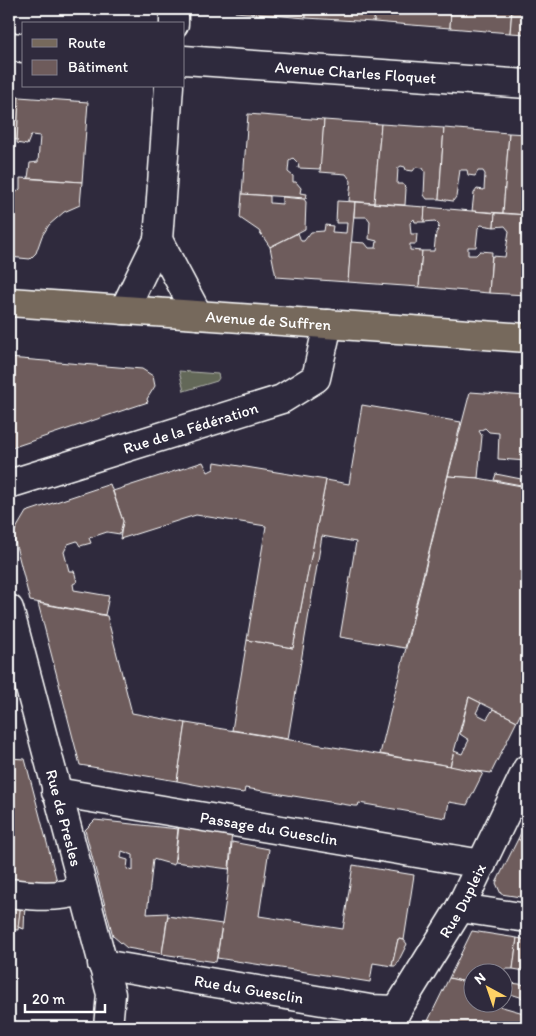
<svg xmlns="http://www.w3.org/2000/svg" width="536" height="1036" font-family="Itim,sans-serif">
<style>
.green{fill:#636759;stroke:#b1b3ac}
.building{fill:#6e5b5b;stroke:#fff;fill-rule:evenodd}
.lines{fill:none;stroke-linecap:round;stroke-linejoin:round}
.minor-casing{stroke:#fff;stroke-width:31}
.major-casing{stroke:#fff;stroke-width:31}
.minor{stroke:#2f2a3d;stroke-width:28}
.major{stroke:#76695c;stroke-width:28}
.labels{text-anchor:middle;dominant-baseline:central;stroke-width:4;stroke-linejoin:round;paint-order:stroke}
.street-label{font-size:16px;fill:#fff;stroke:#2f2a3d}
</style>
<rect width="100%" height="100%" fill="#2f2a3d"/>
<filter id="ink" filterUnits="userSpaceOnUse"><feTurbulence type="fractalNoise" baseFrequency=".02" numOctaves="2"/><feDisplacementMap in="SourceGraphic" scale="10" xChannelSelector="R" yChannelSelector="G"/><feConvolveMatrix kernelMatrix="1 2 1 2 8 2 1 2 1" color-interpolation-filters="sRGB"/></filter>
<g filter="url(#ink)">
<polygon class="green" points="179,371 218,374 219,378 217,381 184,391"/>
<g class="building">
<polygon points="235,9 306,9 306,18 235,12"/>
<polygon points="306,9 375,9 374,22 306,18"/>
<polygon points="375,9 451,9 450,28 374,22"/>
<polygon points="451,9 512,9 510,33 450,28"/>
<polygon points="512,9 527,9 527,34 510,33"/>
<polygon points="9,96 19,97 17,140 9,139"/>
<polygon points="19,97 88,102 82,182 28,178 30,163 38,162 40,136 31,135 27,145 17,143"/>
<polygon points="248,114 324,120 321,169 298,168 299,164 293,158 289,161 288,172 293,176 293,182 296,182 301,188 300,193 307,194 306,198 242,194"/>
<polygon points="324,120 381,124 374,203 349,201 351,181 346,174 320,172"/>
<polygon points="381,124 444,128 439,199 427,199 424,195 425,172 423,168 416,167 413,171 406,170 405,167 401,166 398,168 397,184 403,184 406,189 405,205 374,203"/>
<polygon points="444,128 509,133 503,213 472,211 474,193 477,189 484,190 485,174 483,171 478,171 475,176 468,175 467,170 460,170 456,197 453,201 439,199"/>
<polygon points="509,133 527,134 525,193 527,194 527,215 503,213"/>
<polygon points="20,178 82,182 80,205 64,212 49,225 42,236 36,253 30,259 9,257 9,199 20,189"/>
<polygon points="242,194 270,196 270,203 282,204 282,197 304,199 306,202 305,229 270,247 259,231 240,218"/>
<polygon points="337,201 355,202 348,282 276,277 270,247 298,233 301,241 304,241 311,232 324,231 325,225 333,226 332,232 346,233 347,223 336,223"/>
<polygon points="355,202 425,207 424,222 415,222 414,219 410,223 411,234 417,234 416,244 410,244 410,250 422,251 419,287 348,282 351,242 365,243 369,248 376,248 377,241 369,239 370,221 367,217 354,217"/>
<polygon points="425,207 495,213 494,227 481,225 478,228 476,247 468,247 468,255 476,255 480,251 492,252 489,293 419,287 422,251 434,251 436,233 438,230 439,225 435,221 424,222"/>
<polygon points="495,213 527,215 527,295 489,293 492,256 505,257 509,231 505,226 494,227"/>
<polygon points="9,358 142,369 153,376 155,386 147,399 148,402 11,448 9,447"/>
<polygon points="470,392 527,396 527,461 498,459 499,433 489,432 485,428 479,431 482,436 478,478 448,476"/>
<polygon points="362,405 461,422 405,648 340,637 356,542 322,536 288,739 232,730 247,640 293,648 326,480 349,484"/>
<polygon points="203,462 208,472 214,469 215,462 326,480 293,648 247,640 266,526 196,515 120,539 123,521 113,491"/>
<polygon points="496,474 521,479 521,485 494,480"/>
<polygon points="448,476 478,478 527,487 527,701 517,721 469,697 450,766 380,754"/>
<polygon points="110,484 123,521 120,534 107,532 89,538 91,543 80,546 77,541 68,544 64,552 69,571 74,571 75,574 77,582 73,584 74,590 109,596 105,615 30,601 13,534 26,512"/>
<polygon points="38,603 107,616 132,713 186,723 177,781 80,765"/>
<polygon points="469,697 481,703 476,713 479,715 487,719 493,709 517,721 491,773 450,767 454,751 462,754 469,740 460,734"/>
<polygon points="186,723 450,766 483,773 467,805 449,802 446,818 359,803 358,806 354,806 245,788 244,793 229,791 177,781"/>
<polygon points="9,758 25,759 63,904 9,898"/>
<path d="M95,820l83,9 -4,36 -21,-6 -6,55 21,-1 -6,41 -35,-6 -14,-12 -28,-106zM122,851l11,4v16l-6,-2 1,-9 -7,-2z"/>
<polygon points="527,820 527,845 518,839"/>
<polygon points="179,825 232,830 229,869 175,862"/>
<polygon points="518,839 527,845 527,898 501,894 496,883"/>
<polygon points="232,842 269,849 259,916 343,929 353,865 414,875 404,940 398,939 392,966 373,963 370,982 217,958 228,886"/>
<polygon points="9,902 21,903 18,930 9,929"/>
<polygon points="21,903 25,904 24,929 18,927"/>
<polygon points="168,916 222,924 216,962 162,954"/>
<polygon points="472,931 517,938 513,969 505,969 502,973 501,968 497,968 495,974 474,974 474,984 449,978"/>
<polygon points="517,938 527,940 527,968 525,971 513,969"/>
<polygon points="398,939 404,940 407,944 396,966 392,966"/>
<polygon points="449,978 474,984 474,1004 492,1004 527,1014 527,1027 425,1027"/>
<polygon points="511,983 527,985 527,999 510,994"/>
<polygon points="291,1019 319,1023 318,1027 289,1027"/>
</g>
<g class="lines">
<defs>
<g id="minor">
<polyline points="174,24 174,9"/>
<polyline points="9,47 24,48"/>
<path id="s1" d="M184,60l343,24"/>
<polyline points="158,240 198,315"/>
<polyline points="124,310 158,240 169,86"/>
<path id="s2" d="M9,484l273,-85 34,-21 12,-54"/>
<path id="s3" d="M9,609l102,385 -3,33"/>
<path id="s4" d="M56,792l426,72"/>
<path d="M9,893c26,3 47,5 73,-2"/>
<polyline points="460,908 527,918"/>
<path id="s5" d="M102,964l268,45 27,1"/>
<path id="s6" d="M390,1026l7,-16 63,-102 67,-139"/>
</g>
<g id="major">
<path id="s7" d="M9,302l518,36"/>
</g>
</defs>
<use href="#minor" class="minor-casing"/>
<use href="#major" class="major-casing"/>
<use href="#minor" class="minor"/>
<use href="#major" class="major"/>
</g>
</g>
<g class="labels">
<g class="street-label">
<text stroke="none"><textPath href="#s1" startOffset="172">Avenue Charles Floquet</textPath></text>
<text stroke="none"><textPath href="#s7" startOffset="260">Avenue de Suffren</textPath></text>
<text stroke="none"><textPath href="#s2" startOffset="190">Rue de la Fédération</textPath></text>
<text stroke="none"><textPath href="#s3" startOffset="216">Rue de Presles</textPath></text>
<text stroke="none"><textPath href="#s4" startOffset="216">Passage du Guesclin</textPath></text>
<text stroke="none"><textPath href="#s6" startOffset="145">Rue Dupleix</textPath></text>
<text stroke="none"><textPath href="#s5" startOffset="149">Rue du Guesclin</textPath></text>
</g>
</g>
<rect width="536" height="1036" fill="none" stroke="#2f2a3d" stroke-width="30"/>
<rect x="15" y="15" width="506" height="1006" fill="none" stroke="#fff" stroke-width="2" filter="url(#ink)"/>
<rect x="22" y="22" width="162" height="65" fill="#2f2a3d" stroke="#827f8b"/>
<rect x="32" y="39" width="25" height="8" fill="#76695c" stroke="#827f8b"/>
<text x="68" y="48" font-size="15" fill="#ffffff">Route</text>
<rect x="32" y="60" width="25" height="15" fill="#6e5b5b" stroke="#827f8b"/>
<text x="68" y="72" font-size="15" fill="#ffffff">Bâtiment</text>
<g transform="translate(488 988) rotate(320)"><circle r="24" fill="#2f2a3d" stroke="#827f8b"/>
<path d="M0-4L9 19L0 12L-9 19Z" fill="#ffd166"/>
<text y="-8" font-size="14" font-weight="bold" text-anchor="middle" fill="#ffffff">N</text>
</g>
<path d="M25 1004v8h80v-8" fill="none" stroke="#ffffff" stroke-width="2.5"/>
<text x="32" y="1004" font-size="15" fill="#ffffff" stroke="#2f2a3d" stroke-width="4" paint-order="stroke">20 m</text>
</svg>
